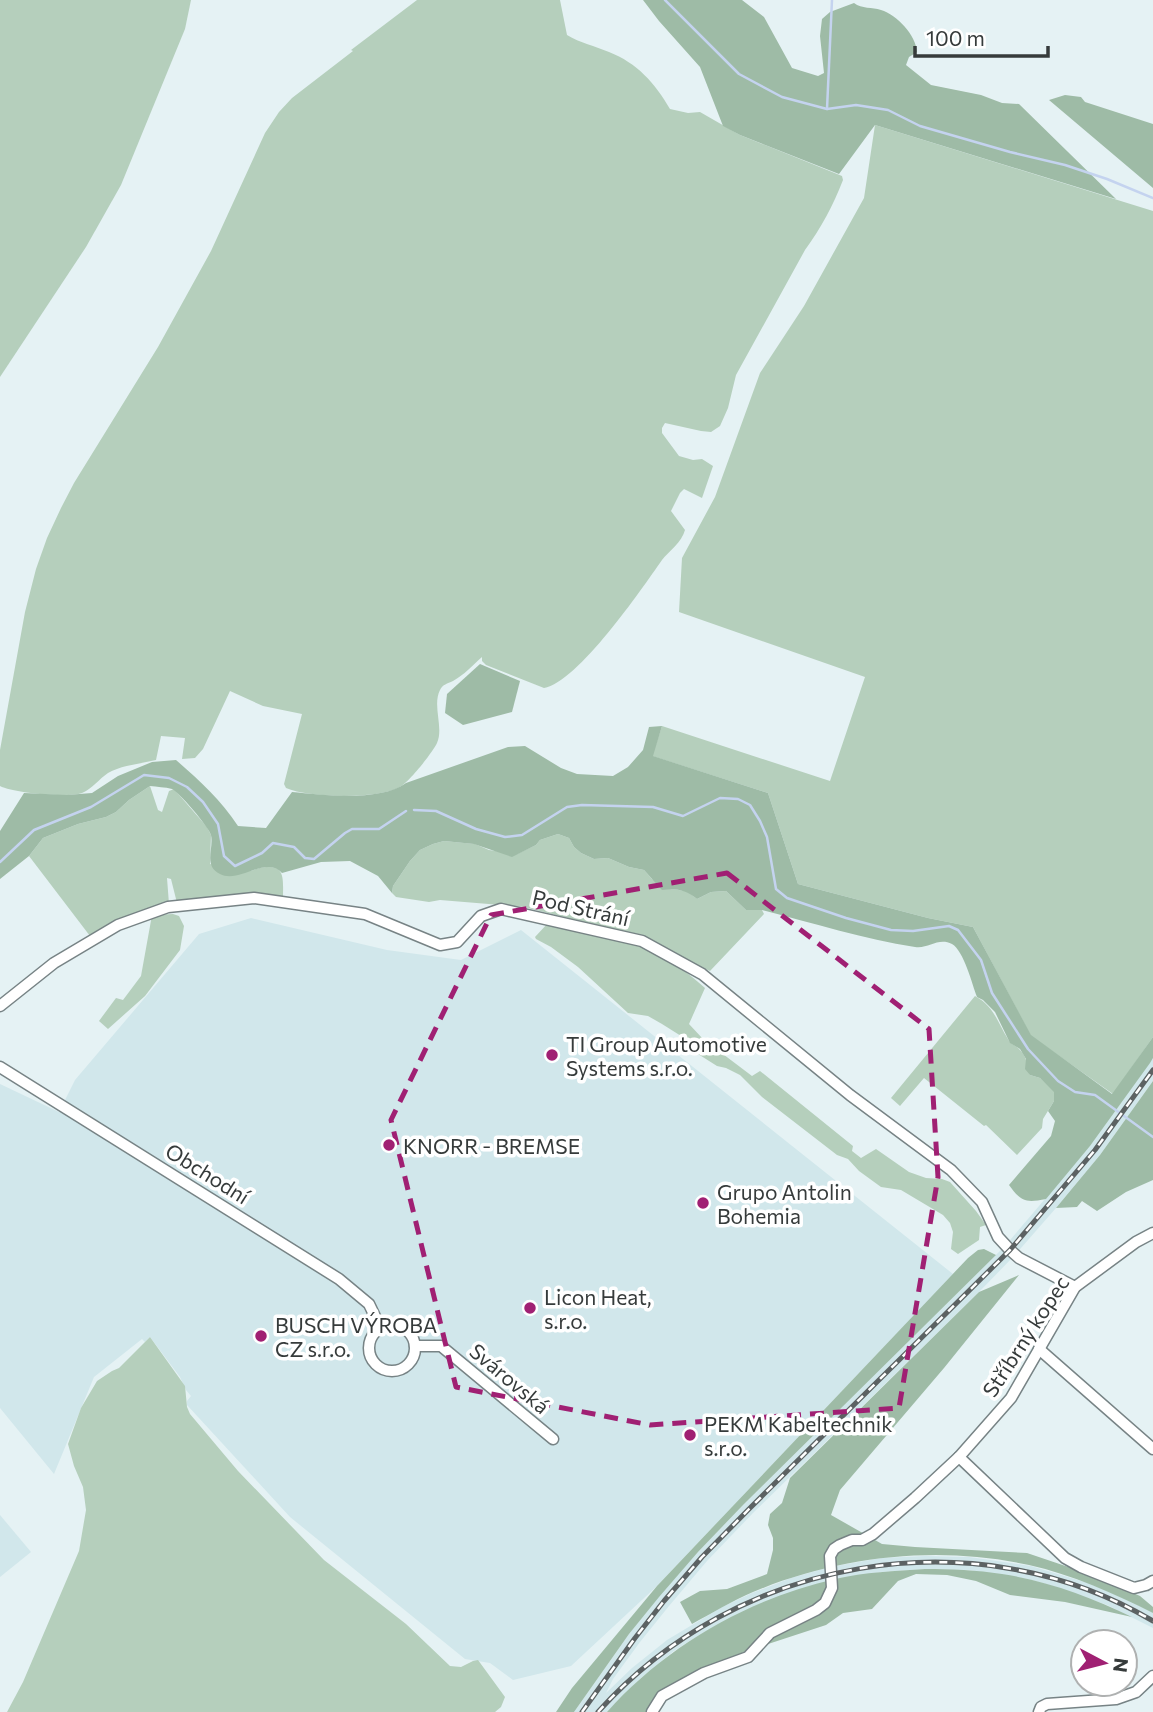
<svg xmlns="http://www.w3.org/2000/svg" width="1153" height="1712" font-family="Commissioner,sans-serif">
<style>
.built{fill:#d1e7eb}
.green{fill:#b5cfbc}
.forest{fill:#9ebba6}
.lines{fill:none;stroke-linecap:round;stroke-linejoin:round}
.stream{stroke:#c4d3ef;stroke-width:2.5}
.minor-casing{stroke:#778385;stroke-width:13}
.minor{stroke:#fff;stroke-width:10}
.rail-casing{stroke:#5c6263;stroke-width:5}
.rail{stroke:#fff;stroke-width:2.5;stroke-dasharray:8;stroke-linecap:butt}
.marked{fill:none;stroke:#a02073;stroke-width:5;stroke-dasharray:14 9;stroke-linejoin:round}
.poi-dot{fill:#a02073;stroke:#fff;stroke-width:2.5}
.labels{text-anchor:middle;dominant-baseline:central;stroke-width:7;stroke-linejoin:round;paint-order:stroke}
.street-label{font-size:21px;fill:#363b3b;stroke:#fff}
.poi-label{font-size:21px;fill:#363b3b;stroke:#fff;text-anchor:start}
</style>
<rect width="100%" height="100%" fill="#e5f2f4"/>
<g class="built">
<polygon points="251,918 387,950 461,960 521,930 953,1274 657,1586 571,1666 513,1680 490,1663 465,1659 290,1517 187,1405 187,1401 191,1396 186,1390 180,1377 150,1337 145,1342 142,1339 94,1377 54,1474 0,1408 0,1084 59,1112 75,1080 199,934"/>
<polygon points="1153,1058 1153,1081 1100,1155 1056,1208 1015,1255 979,1292 753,1513 707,1561 669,1606 640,1642 613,1679 606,1693 632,1668 667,1640 722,1607 752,1593 791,1578 830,1567 881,1558 925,1556 969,1557 1031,1566 1088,1583 1112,1593 1150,1611 1153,1613 1153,1628 1107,1605 1056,1587 1028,1579 968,1570 925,1569 882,1572 833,1580 795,1591 758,1605 699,1635 674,1651 641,1678 607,1712 574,1712 629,1634 658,1597 698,1552 744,1504 1005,1246 1090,1146"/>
<polygon points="0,1515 31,1552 0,1577"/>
</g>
<g class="green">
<polygon points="0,0 191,0 185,29 121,185 86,247 0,377"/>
<path d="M417,0h143l7,35c13,8 28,11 42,17 28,11 46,31 61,57l18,4 12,-1 40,23 102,41 1,4c-10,26 -22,48 -38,70l-69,125 -8,33 -8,18 -9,6 -10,-1 -36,-8 -3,5v5l17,23 14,4 9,-1 11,7 -11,32 -18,-9 -4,4 -9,18 14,19c-3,12 -16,21 -23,30 -21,30 -84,122 -118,128l-58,-23 -4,-4v-4c-9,8 -18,18 -29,24 -6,3 -10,3 -13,9 -8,16 4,37 -3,53 -4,9 -30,42 -39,45 -22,11 -89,10 -112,0l-2,-4 18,-70 -39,-8 -33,-15 -27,58 -8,9 -13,1 3,-21 -24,-2 -5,24c-16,4 -34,5 -48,13 -9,6 -16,16 -26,20 -14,5 -69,0 -82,-7v-36l25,-138 11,-43 11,-31 14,-30 13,-25 84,-136 53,-96 54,-118 14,-21 13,-14 61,-47 -2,-1z"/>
<polygon points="875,125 1153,211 1153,1037 1113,1094 1031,1036 973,927 928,918 798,884 768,793 652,756 662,726 830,781 865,677 679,612 682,558 715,497 760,373 804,306 864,198"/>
<path d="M150,786l8,24 4,2 7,-21 5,-2 33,38 4,8 -1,29c12,2 26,7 38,7 2,0 10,-2 11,-3 27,-5 24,9 24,30l-106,5 -6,-24 -4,-1 2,26 -26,6 -53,26 -61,-80 14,-18 35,-14 28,-7 10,-5 13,-12z"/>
<polygon points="558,834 569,838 574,847 581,853 594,859 608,858 629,867 644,870 652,879 670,889 687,891 697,899 711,892 726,891 746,910 762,910 764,914 710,971 688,961 655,943 616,930 524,907 440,900 429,902 396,897 392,893 393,886 410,861 420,850 433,844 444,841 475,844 489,850 517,854 536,845 540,840"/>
<polygon points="173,914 179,916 184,926 180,950 145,996 108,1029 99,1021 116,998 123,1000 141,976 152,915"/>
<path d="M548,923l89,22c27,11 47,24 68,43l-16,36 14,15 49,37 8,-5 93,75 -1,5 9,7 15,-9 33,23 17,6 16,1 8,3 26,29 10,14 -6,2 -1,13 -21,14 -7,-5 2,-17 -3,-9 -7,-8 -42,-25 -20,-3 -22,-16 -11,-12 -11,-4 -75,-58 -22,-22 -14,-7 -9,-2 -19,-12 -9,-13 -27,-17 -14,-8 -20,-3 -50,-46 -27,-20 -15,-8 -1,-2z"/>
<path d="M975,996c20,11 22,26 33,43 3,6 8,6 12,11 7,7 8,17 10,25l10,3 15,14 -1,9 -11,18 -1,9 -25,27 -31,-30 -2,1 -60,-48 -24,28 -9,-8z"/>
<polygon points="150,1337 185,1386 187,1407 190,1414 238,1471 324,1560 406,1624 450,1666 461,1667 473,1661 478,1660 505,1697 501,1707 495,1712 7,1712 23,1682 79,1551 86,1510 83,1487 74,1466 68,1444 81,1408 97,1381 112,1371 119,1368"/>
</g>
<g class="forest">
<path d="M643,0h99l22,17 28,51 26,8 6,-3 -4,-37 2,-17 8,-7 24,-9c8,6 18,4 27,7 16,5 35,25 36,42l-8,5 -3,8 25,20 50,10 21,8 17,1 97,95 -241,-74 -36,49 -99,-39 -17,-9 -23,-59 -41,-46z"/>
<polygon points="1065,95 1081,97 1085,102 1153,124 1153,188 1049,100"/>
<polygon points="480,664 520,681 512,712 463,725 445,713 447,694"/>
<path d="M662,726l-9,30 115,37 30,91 130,34 45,9 58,108 81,59 41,-57v21l-3,5 -60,83 -44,53c-20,4 -25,3 -37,-14l42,-49 4,-15 -7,-10 6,-10v-9l-14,-14 -10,-3 -5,-6 1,-10 -6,-10 -10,-6 -15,-31 -12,-12 -6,-3c-5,-13 -13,-46 -25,-53 -14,-7 -23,5 -37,3 -51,-8 -102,-24 -153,-37h-16l-20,-19 -15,1 -14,7c-11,-9 -21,-11 -35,-9l-18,-20 -15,-3 -21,-9 -14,1 -13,-6 -7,-6 -5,-9 -11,-4 -18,6 -4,5 -24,12 -38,-13 -30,-3 -11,3 -13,6 -10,11 -17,25 -1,7 -14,-17 -28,-15 -29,1 -39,11c-16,-18 -43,11 -62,1 -17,-8 -6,-25 -9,-39 -2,-8 -33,-44 -39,-46 -7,-2 -15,-2 -22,-3l-21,14 -13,12 -10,5 -28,7 -35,14 -14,18 -29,23v-48l24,-38 43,2 25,-2 26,-17 34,-14 24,-2c24,21 44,39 62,66l28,2 26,-36c32,3 88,10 114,-9l102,-36 17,-1 36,22 16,6 36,2 15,-9 15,-17 6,-23z"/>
<polygon points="1153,1081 1153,1180 1126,1192 1097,1211 1082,1201 1077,1207 1056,1208 1100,1155"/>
<polygon points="984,1249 996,1255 744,1504 698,1552 659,1597 629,1634 574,1712 556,1712 572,1688 657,1586 968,1258 978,1250"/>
<path d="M1019,1275l-75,93 -104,122 -9,25 51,29 33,3 112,6 68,23 45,20 13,11v6c-40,-20 -80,-38 -124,-48 -92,-20 -189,-9 -276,27 -21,9 -41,21 -61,32l-12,-22 20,-11 27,-2 40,-15 6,-24v-12l-5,-13 2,-11 12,-11 8,-25 189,-186z"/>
<path d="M925,1569c26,0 52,1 77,5 46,7 89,23 130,43l-67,-15 -55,-7 -34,-14 -29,-6 -31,-1 -18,7 -26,28 -29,4 -17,12 -82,27 -81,37 -17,23h-39c59,-66 141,-113 228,-133 30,-7 60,-8 90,-10z"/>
</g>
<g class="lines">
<g class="stream">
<polyline points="665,0 739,74 782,97 827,109 856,105 888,110 920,126 1010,152 1065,165 1107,179 1153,198"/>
<polyline points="827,109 832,0"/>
<polyline points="414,810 436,811 476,829 505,837 522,835 567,807 582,805 653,807 683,816 720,798 738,799 750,805 760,821 767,837 776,889 787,898 846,918 891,930 913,931 949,926 958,930 981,960 992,993 1028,1049 1058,1081 1075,1092 1095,1095 1153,1137"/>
<polyline points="0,862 34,830 91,807 144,775 169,778 187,787 203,802 218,824 224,856 235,866 262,853 273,843 294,847 305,858 314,859 345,833 352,829 379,829 406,811"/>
</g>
<defs>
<g id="minor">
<polyline points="0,1006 54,963 118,925 168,907 254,898 365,914 440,945 457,942 481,916 501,909 642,941 702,974 850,1095 951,1170 982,1202 998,1237 1010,1250 1019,1258 1075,1287"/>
<polyline points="0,1067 339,1279 369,1304 380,1327"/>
<circle cx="392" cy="1348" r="23"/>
<polyline points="415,1346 441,1346 553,1439"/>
<polyline points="1039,1349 1153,1449"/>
<polyline points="959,1457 1065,1558 1081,1567 1134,1588 1146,1585 1153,1581"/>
<polyline points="652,1712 662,1696 704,1673 748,1657 770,1633 816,1610 825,1603 832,1588 830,1556 834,1549 840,1545 852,1540 862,1540 873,1534 915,1498 959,1457 1011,1398 1075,1287 1136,1242 1153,1233"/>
<polyline points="1039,1712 1041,1707 1047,1704 1116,1699 1136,1692 1153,1676"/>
</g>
</defs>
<use href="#minor" class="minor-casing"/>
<use href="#minor" class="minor"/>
<defs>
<g id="rail">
<polyline points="582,1712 635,1638 664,1601 702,1557 749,1509 1010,1250 1095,1150 1153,1070"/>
<path d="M598,1712c138,-154 374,-198 555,-91"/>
</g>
</defs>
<use href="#rail" class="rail-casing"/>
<use href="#rail" class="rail"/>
</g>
<path class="marked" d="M727,873l202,156 9,148 -39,231 -249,17 -194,-38 -65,-267 100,-205z"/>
<g class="poi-dot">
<circle cx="552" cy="1055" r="7"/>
<circle cx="389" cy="1145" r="7"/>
<circle cx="703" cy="1203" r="7"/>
<circle cx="530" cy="1308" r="7"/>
<circle cx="261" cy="1336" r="7"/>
<circle cx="690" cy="1435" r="7"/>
</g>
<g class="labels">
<g class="street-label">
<text transform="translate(581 907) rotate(13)">Pod Strání</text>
<text transform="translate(208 1173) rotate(32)">Obchodní</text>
<text transform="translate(1025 1336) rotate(-57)">Stříbrný kopec</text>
<text transform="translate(510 1378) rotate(40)">Svárovská</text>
</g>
<g class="poi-label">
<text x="566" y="1043">TI Group Automotive<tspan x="566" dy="24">Systems s.r.o.</tspan></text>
<text x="403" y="1145">KNORR - BREMSE</text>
<text x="717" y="1191">Grupo Antolin<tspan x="717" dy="24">Bohemia</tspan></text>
<text x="544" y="1296">Licon Heat,<tspan x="544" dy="24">s.r.o.</tspan></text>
<text x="275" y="1324">BUSCH VÝROBA<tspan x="275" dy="24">CZ s.r.o.</tspan></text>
<text x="704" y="1423">PEKM Kabeltechnik<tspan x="704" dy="24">s.r.o.</tspan></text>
</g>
</g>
<g transform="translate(1104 1663) rotate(97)"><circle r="33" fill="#ffffff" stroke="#afb1b1" stroke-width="2"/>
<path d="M0-5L12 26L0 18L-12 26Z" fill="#a02073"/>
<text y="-10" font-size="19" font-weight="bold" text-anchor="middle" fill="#363b3b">N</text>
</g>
<path d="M915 46v10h133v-10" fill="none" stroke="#363b3b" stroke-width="3.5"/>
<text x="926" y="46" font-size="21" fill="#363b3b" stroke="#ffffff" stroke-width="5" paint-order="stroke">100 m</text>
</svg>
